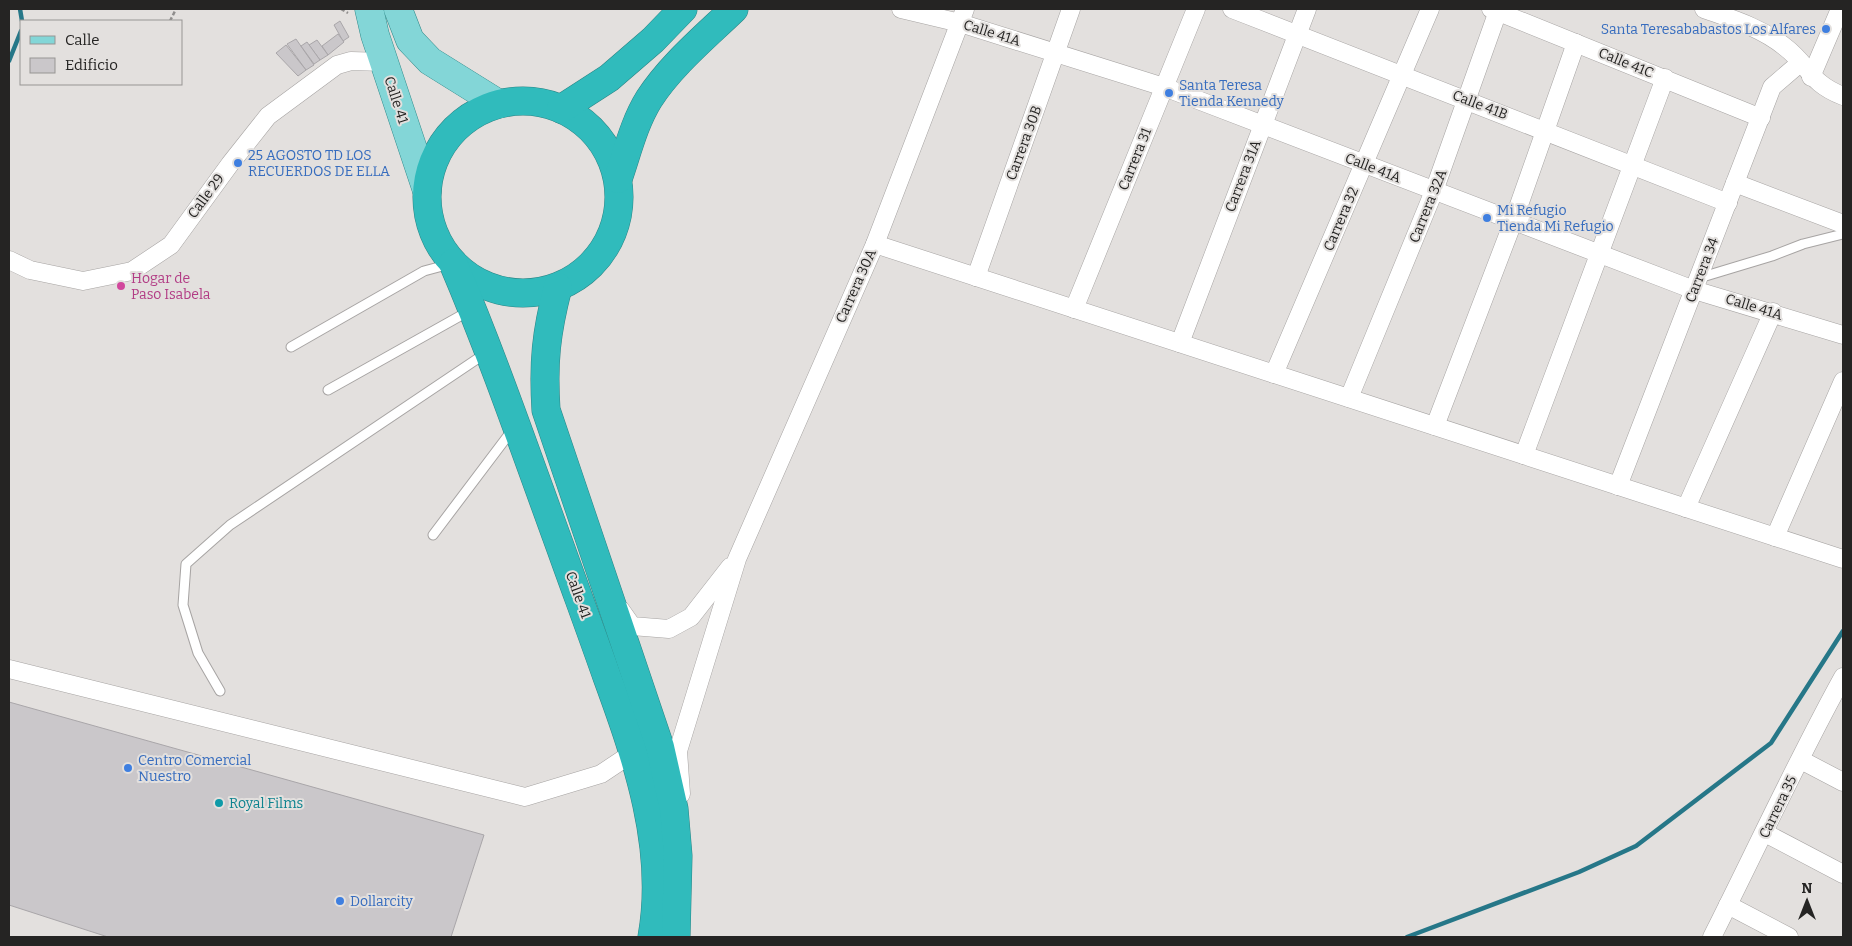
<svg xmlns="http://www.w3.org/2000/svg" width="1852" height="946" font-family="Bitter,serif">
<style>
.lines{fill:none;stroke-linecap:round;stroke-linejoin:round}
.stream{stroke:#267788;stroke-width:4.5}
.building{fill:#cac7ca;stroke:#a9a6a9}
.lane-casing{stroke:#a7a4a3;stroke-width:11}
.street-casing{stroke:#a7a4a3;stroke-width:19}
.primary-casing{stroke:#2c8686;stroke-width:29}
.highway-casing{stroke:#2c8686;stroke-width:29}
.path{stroke:#8f8d8c;stroke-width:2.5;stroke-dasharray:4 2.5;stroke-linecap:butt}
.lane{stroke:#fff;stroke-width:9}
.street{stroke:#fff;stroke-width:18}
.primary{stroke:#83d6d7;stroke-width:28}
.highway{stroke:#30bbbc;stroke-width:28}
.shop-dot{fill:#3f7fe0;stroke:#e3e0de;stroke-width:2}
.hotel-dot{fill:#d1479c;stroke:#e3e0de;stroke-width:2}
.culture-dot{fill:#0f9aa8;stroke:#e3e0de;stroke-width:2}
.labels{text-anchor:middle;dominant-baseline:central;stroke-width:4;stroke-linejoin:round;paint-order:stroke}
.shop-label{font-size:14px;fill:#366cbe;stroke:#e3e0de;text-anchor:start}
.street-label{font-size:14px;fill:#252423;stroke:#e3e0de}
.hotel-label{font-size:14px;fill:#b23c85;stroke:#e3e0de;text-anchor:start}
.culture-label{font-size:14px;fill:#0d838f;stroke:#e3e0de;text-anchor:start}
</style>
<rect width="100%" height="100%" fill="#e3e0de"/>
<g class="lines">
<g class="stream">
<polyline points="20,9 22,21"/>
<polyline points="9,61 21,31"/>
<polyline points="1407,937 1579,872 1636,846 1771,743 1843,631"/>
</g>
</g>
<g class="building">
<polygon points="340,21 349,37 343,41 334,25"/>
<polygon points="338,34 344,42 328,55 322,46"/>
<polygon points="296,39 314,65 306,70 287,44"/>
<polygon points="317,40 328,55 320,60 309,45"/>
<polygon points="307,42 320,60 314,64 301,46"/>
<polygon points="286,45 306,70 298,76 276,53"/>
<polygon points="9,702 484,835 451,937 108,937 9,905"/>
</g>
<g class="lines">
<defs>
<g id="lane">
<polyline points="1699,278 1772,256 1803,244 1843,234"/>
<polyline points="291,347 424,271 450,264"/>
<polyline points="328,390 469,311"/>
<polyline points="433,535 513,429"/>
<polyline points="220,691 198,653 183,605 186,564 230,525 486,353"/>
</g>
<g id="street">
<polyline points="901,9 960,23 1164,87 1694,290 1843,335"/>
<polyline points="1232,9 1728,203"/>
<polyline points="1491,9 1761,118"/>
<path d="M1704,9c28,10 58,19 81,38 25,19 24,36 58,49"/>
<polyline points="1811,77 1840,9"/>
<polyline points="1735,183 1843,224"/>
<polyline points="875,244 1843,559"/>
<polyline points="9,260 30,270 83,281 132,271 171,245 230,164 268,116 337,65 351,61 384,62"/>
<polyline points="976,277 1071,9"/>
<polyline points="1074,309 1196,9"/>
<polyline points="1180,343 1307,9"/>
<polyline points="1274,374 1430,9"/>
<polyline points="1349,398 1434,191 1498,11"/>
<polyline points="1435,426 1513,222 1576,43"/>
<polyline points="1524,455 1665,78"/>
<polyline points="1618,486 1772,87 1800,63"/>
<polyline points="1686,508 1773,312"/>
<polyline points="1775,537 1843,381"/>
<polyline points="620,609 632,626 669,629 691,617 730,567"/>
<polyline points="9,669 525,797 601,774 634,752"/>
<polyline points="1801,760 1843,782"/>
<polyline points="681,794 678,751 737,559 875,244 965,9"/>
<polyline points="1765,833 1843,874"/>
<polyline points="1728,905 1789,937"/>
<path d="M1712,937c44,-87 84,-175 131,-260"/>
</g>
<g id="primary">
<polyline points="369,9 375,35 427,191"/>
<polyline points="398,9 410,40 430,61 499,104"/>
</g>
<g id="highway">
<circle cx="523" cy="197" r="96"/>
<polyline points="561,109 609,78 653,40 683,9"/>
<path d="M618,179c9,-26 16,-56 31,-80 22,-34 56,-62 85,-90"/>
<path d="M453,263c40,94 73,190 108,286 15,42 31,85 46,128 30,82 61,171 45,260"/>
<path d="M558,287c-12,46 -15,76 -12,123l114,337 14,62 4,47 -2,81"/>
</g>
</defs>
<use href="#lane" class="lane-casing"/>
<use href="#street" class="street-casing"/>
<use href="#primary" class="primary-casing"/>
<use href="#highway" class="highway-casing"/>
<g class="path">
<polyline points="341,9 348,13"/>
<polyline points="170,21 176,9"/>
</g>
<use href="#lane" class="lane"/>
<use href="#street" class="street"/>
<use href="#primary" class="primary"/>
<use href="#highway" class="highway"/>
</g>
<g class="shop-dot">
<circle cx="1826" cy="29" r="5"/>
<circle cx="1169" cy="93" r="5"/>
<circle cx="238" cy="163" r="5"/>
<circle cx="1487" cy="218" r="5"/>
<circle cx="128" cy="768" r="5"/>
<circle cx="340" cy="901" r="5"/>
</g>
<circle class="hotel-dot" cx="121" cy="286" r="5"/>
<circle class="culture-dot" cx="219" cy="803" r="5"/>
<g class="labels">
<g class="shop-label">
<text x="1816" y="29" text-anchor="end">Santa Teresababastos Los Alfares</text>
<text x="1179" y="85">Santa Teresa<tspan x="1179" dy="16">Tienda Kennedy</tspan></text>
<text x="248" y="155">25 AGOSTO TD LOS<tspan x="248" dy="16">RECUERDOS DE ELLA</tspan></text>
<text x="1497" y="210">Mi Refugio<tspan x="1497" dy="16">Tienda Mi Refugio</tspan></text>
<text x="138" y="760">Centro Comercial<tspan x="138" dy="16">Nuestro</tspan></text>
<text x="350" y="901">Dollarcity</text>
</g>
<g class="street-label">
<text transform="translate(992 33) rotate(17)">Calle 41A</text>
<text transform="translate(1626 63) rotate(22)">Calle 41C</text>
<text transform="translate(396 100) rotate(72)">Calle 41</text>
<text transform="translate(1480 105) rotate(21)">Calle 41B</text>
<text transform="translate(1024 143) rotate(-70)">Carrera 30B</text>
<text transform="translate(1135 159) rotate(-68)">Carrera 31</text>
<text transform="translate(1373 168) rotate(21)">Calle 41A</text>
<text transform="translate(1243 176) rotate(-69)">Carrera 31A</text>
<text transform="translate(206 196) rotate(-54)">Calle 29</text>
<text transform="translate(1428 206) rotate(-68)">Carrera 32A</text>
<text transform="translate(1341 219) rotate(-67)">Carrera 32</text>
<text transform="translate(1702 270) rotate(-69)">Carrera 34</text>
<text transform="translate(856 286) rotate(-66)">Carrera 30A</text>
<text transform="translate(1754 307) rotate(17)">Calle 41A</text>
<text transform="translate(578 595) rotate(70)">Calle 41</text>
<text transform="translate(1778 807) rotate(-64)">Carrera 35</text>
</g>
<g class="hotel-label">
<text x="131" y="278">Hogar de<tspan x="131" dy="16">Paso Isabela</tspan></text>
</g>
<g class="culture-label">
<text x="229" y="803">Royal Films</text>
</g>
</g>
<rect width="1852" height="946" fill="none" stroke="#252423" stroke-width="20"/>
<rect x="20" y="20" width="162" height="65" fill="#e3e0de" stroke="#979593"/>
<rect x="30" y="36" width="25" height="8" fill="#83d6d7" stroke="#979593"/>
<text x="65" y="45" font-size="15" fill="#252423">Calle</text>
<rect x="30" y="58" width="25" height="15" fill="#cac7ca" stroke="#979593"/>
<text x="65" y="70" font-size="15" fill="#252423">Edificio</text>
<g transform="translate(1807 901)" stroke="#e3e0de" stroke-width="4" paint-order="stroke">
<path d="M0-4L9 19L0 12L-9 19Z" fill="#252423"/>
<text y="-8" font-size="14" font-weight="bold" text-anchor="middle" fill="#252423">N</text>
</g>
</svg>
